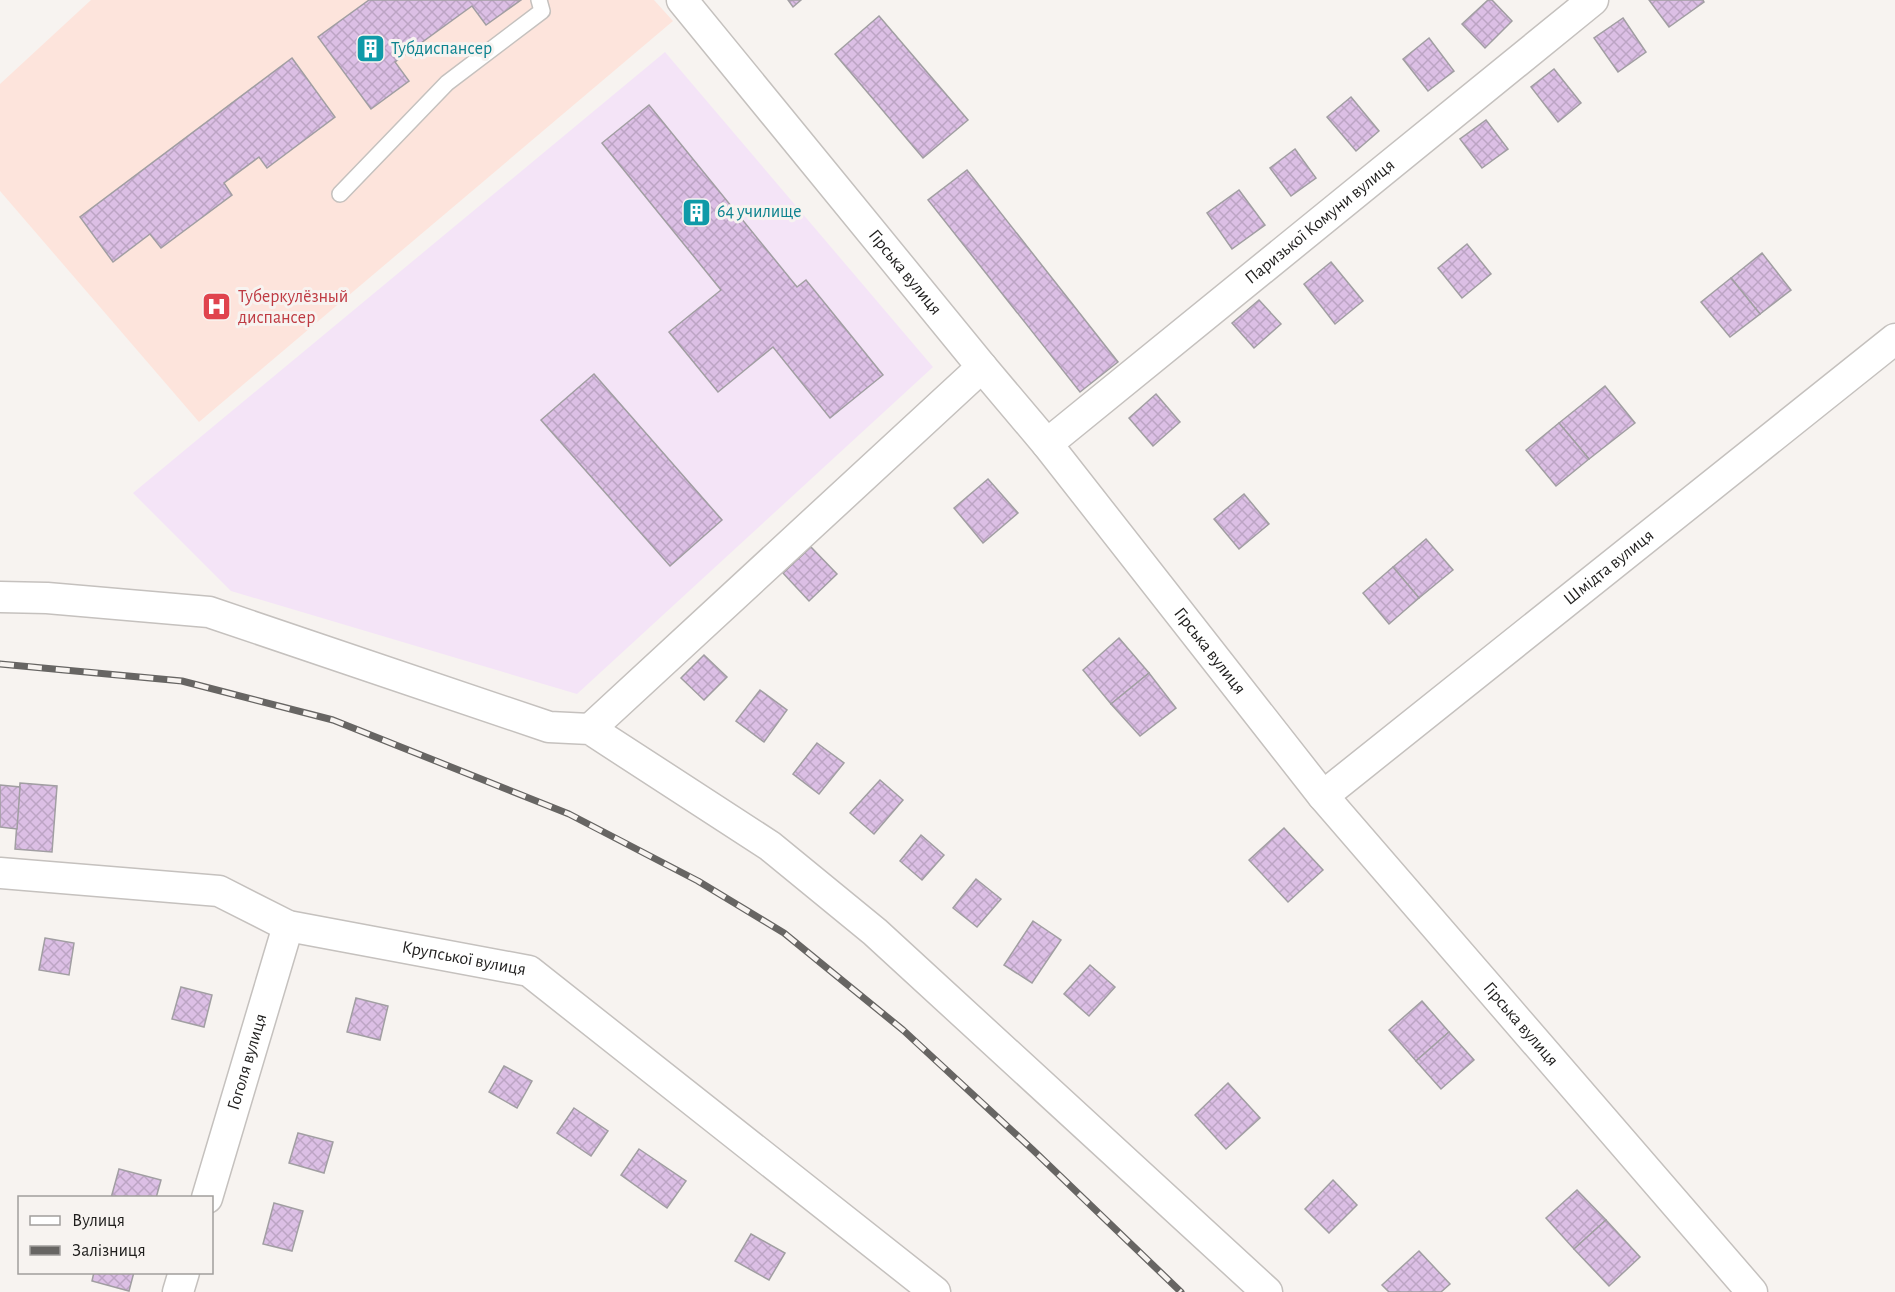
<svg xmlns="http://www.w3.org/2000/svg" width="1895" height="1292" font-family="'Alegreya Sans',sans-serif">
<style>
.education{fill:#f4e4f7}
.medical{fill:#fde4dc}
.building{fill:url(#building-cross-hatch);stroke:#a19ea2;stroke-width:1.5}
.lines{fill:none;stroke-linecap:round;stroke-linejoin:round}
.lane-casing{stroke:#c5c1be;stroke-width:18}
.street-casing{stroke:#c5c1be;stroke-width:33}
.lane{stroke:#fff;stroke-width:15}
.street{stroke:#fff;stroke-width:30}
.rail-casing{stroke:#676563;stroke-width:7}
.rail{stroke:#f7f3f0;stroke-width:4.5;stroke-dasharray:14;stroke-linecap:butt}
.labels{text-anchor:middle;dominant-baseline:central;stroke-width:6;stroke-linejoin:round;paint-order:stroke}
.culture-label{font-size:18px;fill:#0d838f;stroke:#f7f3f0;text-anchor:start}
.street-label{font-size:18px;fill:#1f1e1d;stroke:#f7f3f0}
.health-label{font-size:18px;fill:#be3a42;stroke:#f7f3f0;text-anchor:start}
</style>
<defs>
<pattern id="building-cross-hatch" width="8" height="8" patternUnits="userSpaceOnUse" patternTransform="scale(1.5)"><rect width="8" height="8" fill="#dcbfe5"/><path d="M0 0l8 8M0 8l8-8" fill="none" stroke="#bca4c4"/></pattern>
</defs>
<rect width="100%" height="100%" fill="#f7f3f0"/>
<polygon class="education" points="665,52 933,367 577,694 231,591 133,493"/>
<polygon class="medical" points="91,0 654,0 673,21 199,422 0,191 0,84"/>
<g class="building">
<polygon points="369,0 521,0 486,25 472,6 395,62 409,81 371,109 318,37"/>
<polygon points="788,0 801,0 793,7"/>
<polygon points="1488,0 1492,0 1512,21 1485,48 1462,24"/>
<polygon points="1649,0 1703,0 1704,2 1669,27"/>
<polygon points="879,16 968,120 923,158 835,54"/>
<polygon points="1623,18 1646,52 1618,72 1594,38"/>
<polygon points="1429,38 1454,71 1428,91 1403,59"/>
<polygon points="292,58 335,117 267,168 259,157 224,183 232,195 161,248 150,234 113,262 80,217"/>
<polygon points="1554,69 1581,103 1558,122 1531,87"/>
<polygon points="1351,97 1379,131 1356,151 1327,117"/>
<polygon points="649,105 797,287 806,280 883,375 830,418 773,347 718,392 669,332 721,290 602,143"/>
<polygon points="1486,120 1508,149 1482,168 1460,139"/>
<polygon points="1295,149 1316,178 1291,196 1270,168"/>
<polygon points="967,170 1118,362 1080,392 928,200"/>
<polygon points="1239,190 1265,225 1232,249 1207,213"/>
<polygon points="1467,244 1491,274 1462,298 1438,268"/>
<polygon points="1762,253 1791,290 1760,314 1731,278"/>
<polygon points="1331,262 1363,301 1335,324 1304,284"/>
<polygon points="1731,278 1760,314 1730,337 1701,302"/>
<polygon points="1259,300 1281,324 1254,348 1232,323"/>
<polygon points="594,374 722,520 670,566 541,420"/>
<polygon points="1605,386 1635,423 1589,459 1559,423"/>
<polygon points="1156,394 1180,422 1153,446 1129,418"/>
<polygon points="1559,423 1589,459 1556,486 1526,450"/>
<polygon points="988,479 1018,513 983,543 954,508"/>
<polygon points="1244,494 1269,524 1239,549 1214,519"/>
<polygon points="1426,539 1453,570 1419,598 1393,567"/>
<polygon points="811,547 837,574 809,601 783,573"/>
<polygon points="1393,567 1419,598 1389,624 1363,593"/>
<polygon points="1119,638 1149,673 1111,704 1083,670"/>
<polygon points="704,655 727,677 704,700 681,678"/>
<polygon points="1149,673 1176,708 1140,736 1111,704"/>
<polygon points="760,690 787,710 764,742 736,721"/>
<polygon points="817,743 844,763 819,794 793,774"/>
<polygon points="880,780 903,800 874,834 850,813"/>
<polygon points="20,783 57,786 52,852 15,849"/>
<polygon points="0,785 20,787 17,829 0,827"/>
<polygon points="1284,828 1323,870 1288,902 1249,860"/>
<polygon points="921,835 944,855 922,880 900,861"/>
<polygon points="976,879 1001,899 977,927 953,908"/>
<polygon points="1033,921 1061,940 1032,983 1004,965"/>
<polygon points="45,938 74,943 69,975 39,970"/>
<polygon points="1090,965 1115,987 1089,1016 1064,994"/>
<polygon points="181,987 212,995 204,1027 172,1019"/>
<polygon points="356,998 388,1006 380,1040 347,1032"/>
<polygon points="1422,1001 1449,1032 1416,1061 1389,1030"/>
<polygon points="1449,1032 1474,1060 1441,1089 1416,1061"/>
<polygon points="504,1066 532,1081 517,1108 489,1092"/>
<polygon points="1228,1083 1260,1118 1226,1149 1195,1115"/>
<polygon points="574,1108 608,1131 591,1156 557,1133"/>
<polygon points="298,1133 333,1142 324,1173 289,1163"/>
<polygon points="639,1149 686,1181 667,1208 621,1175"/>
<polygon points="119,1169 161,1180 156,1198 111,1198"/>
<polygon points="1333,1180 1357,1205 1329,1233 1305,1209"/>
<polygon points="1577,1190 1606,1220 1574,1249 1546,1218"/>
<polygon points="274,1203 303,1211 292,1251 263,1244"/>
<polygon points="1606,1220 1640,1257 1609,1286 1574,1249"/>
<polygon points="751,1234 785,1253 769,1280 735,1261"/>
<polygon points="1419,1251 1450,1284 1441,1292 1389,1292 1382,1285"/>
<polygon points="94,1272 134,1272 129,1291 92,1281"/>
</g>
<g class="lines">
<defs>
<polyline id="lane" points="340,194 447,83 542,11 539,0"/>
<g id="street">
<path id="s1" d="M682,0l300,367 65,77 276,352 429,496"/>
<path id="s2" d="M1047,444l546,-444"/>
<polyline points="0,597 47,598 209,612 549,727 590,729 770,846 875,932 1267,1292"/>
<polyline points="590,729 982,367"/>
<path id="s3" d="M1323,796l572,-457"/>
<path id="s4" d="M0,873l219,18 69,35 241,45 406,321"/>
<path id="s5" d="M207,1198l81,-272"/>
<polyline points="178,1292 184,1272"/>
</g>
</defs>
<use href="#lane" class="lane-casing"/>
<use href="#street" class="street-casing"/>
<use href="#lane" class="lane"/>
<use href="#street" class="street"/>
<defs>
<polyline id="rail" points="0,664 182,681 333,720 569,814 698,881 784,933 903,1030 1033,1150 1181,1292"/>
</defs>
<use href="#rail" class="rail-casing"/>
<use href="#rail" class="rail"/>
</g>
<defs>
<symbol id="building-square" viewBox="-11 -11 22 22"><rect x="-9" y="-9" width="18" height="18" rx="4" fill="#0f9aa8" stroke="#f7f3f0"/><path d="M-4-6H4V6H1V3H-1V6H-4ZM-2.5-4.3h1.7v1.8h-1.7ZM.8-4.3h1.7v1.8H.8ZM-2.5-1h1.7V.8h-1.7ZM.8-1h1.7V.8H.8Z" fill="#fff"/></symbol>
<symbol id="hospital-square" viewBox="-11 -11 22 22"><rect x="-9" y="-9" width="18" height="18" rx="4" fill="#e0444e" stroke="#f7f3f0"/><path d="M-5-5h3v3.5h4V-5h3V5h-3V1.5h-4V5h-3Z" fill="#fff"/></symbol>
</defs>
<g fill-rule="evenodd">
<use href="#building-square" x="354" y="32" width="33" height="33"/>
<use href="#building-square" x="680" y="196" width="33" height="33"/>
<use href="#hospital-square" x="200" y="290" width="33" height="33"/>
</g>
<g class="labels">
<g class="culture-label">
<text x="391" y="49">Тубдиспансер</text>
<text x="717" y="212">64 училище</text>
</g>
<g class="street-label">
<text stroke="none"><textPath href="#s2" startOffset="352">Паризької Комуни вулиця</textPath></text>
<text stroke="none"><textPath href="#s1" startOffset="352">Гірська вулиця</textPath></text>
<text stroke="none"><textPath href="#s3" startOffset="366">Шмідта вулиця</textPath></text>
<text stroke="none"><textPath href="#s1" startOffset="838">Гірська вулиця</textPath></text>
<text stroke="none"><textPath href="#s4" startOffset="476">Крупської вулиця</textPath></text>
<text stroke="none"><textPath href="#s1" startOffset="1324">Гірська вулиця</textPath></text>
<text stroke="none"><textPath href="#s5" startOffset="142">Гоголя вулиця</textPath></text>
</g>
<g class="health-label">
<text x="238" y="297">Туберкулёзный<tspan x="238" dy="21">диспансер</tspan></text>
</g>
</g>
<rect x="18" y="1196" width="195" height="78" fill="#f7f3f0" stroke="#a19e9c" stroke-width="1.5"/>
<rect x="30" y="1216" width="30" height="9" fill="#ffffff" stroke="#a19e9c" stroke-width="1.5"/>
<text x="72" y="1226" font-size="18" fill="#1f1e1d">Вулиця</text>
<rect x="30" y="1246" width="30" height="9" fill="#676563" stroke="#a19e9c" stroke-width="1.5"/>
<text x="72" y="1256" font-size="18" fill="#1f1e1d">Залізниця</text>
</svg>
